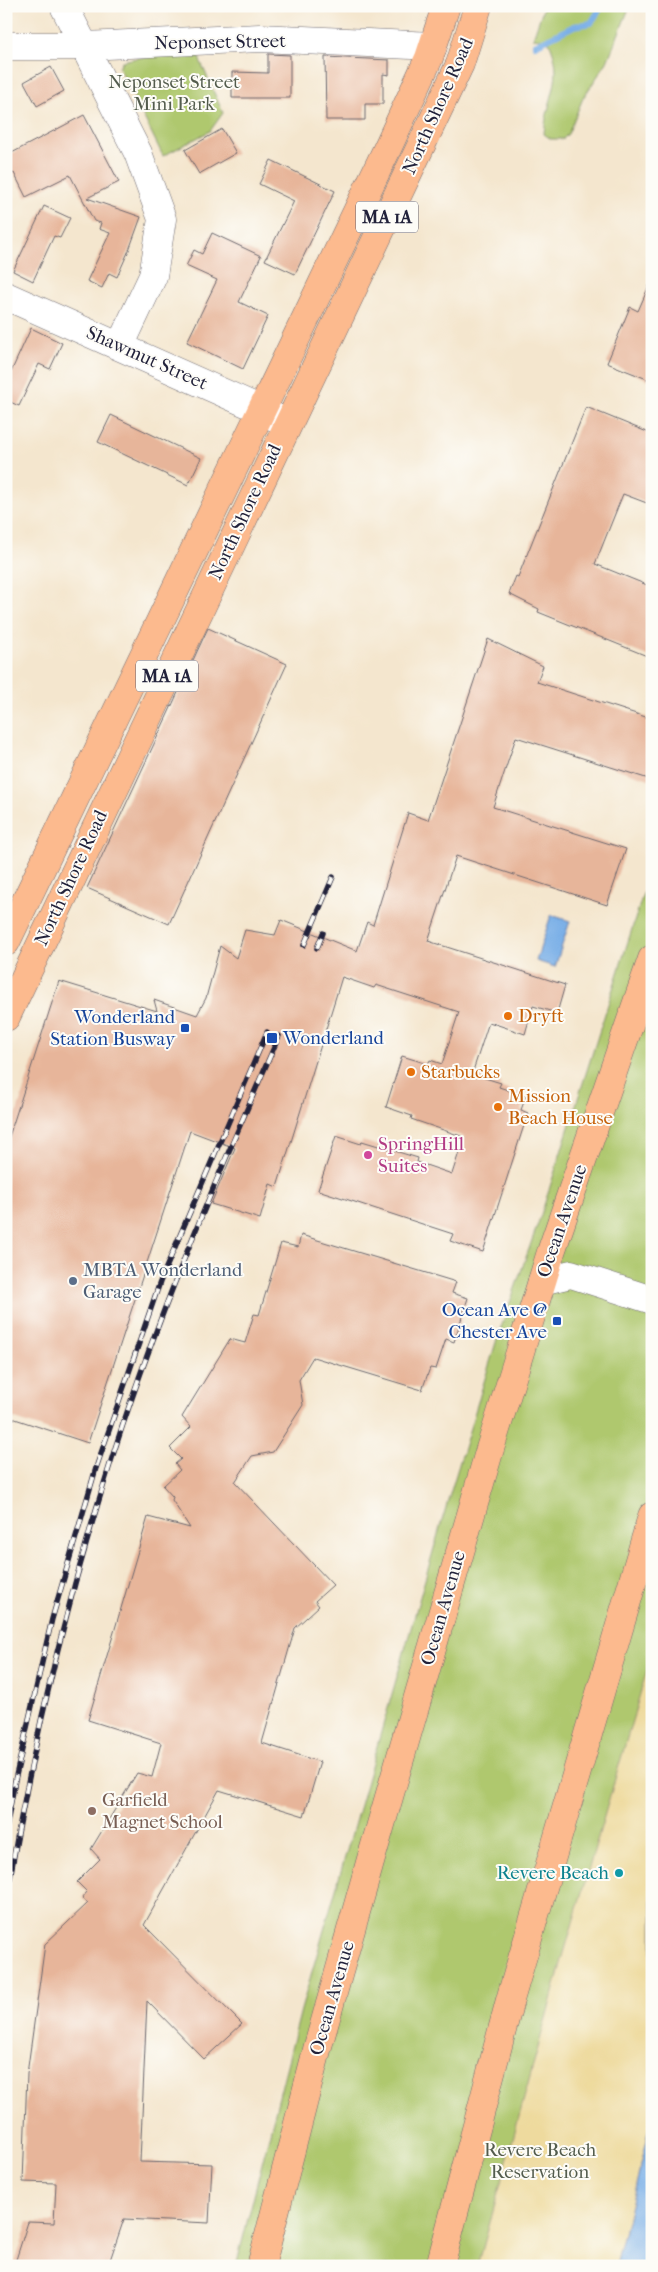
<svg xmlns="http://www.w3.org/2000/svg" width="658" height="2272" font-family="'IM FELL French Canon',serif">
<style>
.green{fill:#afc86e;stroke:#687554}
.sand{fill:#eeda9e;stroke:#887e6c}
.water{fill:#79afe7;stroke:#4e6891}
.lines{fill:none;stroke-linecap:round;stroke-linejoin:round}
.stream{stroke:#79afe7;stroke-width:6}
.building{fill:#e7b59a}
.minor-casing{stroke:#6c676e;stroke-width:29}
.major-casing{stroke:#6c676e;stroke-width:29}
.highway-casing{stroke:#6c676e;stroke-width:29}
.minor{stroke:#fff;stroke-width:28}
.major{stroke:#fcba8e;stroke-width:28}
.highway{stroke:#fcba8e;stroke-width:28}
.rail-casing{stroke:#22223b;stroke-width:5.5}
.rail{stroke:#fdfcf7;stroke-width:4;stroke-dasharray:11;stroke-linecap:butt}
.food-dot{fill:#e8710a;stroke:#fdfcf7;stroke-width:2}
.transit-dot{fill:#1a4fb4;stroke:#fdfcf7;stroke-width:2}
.hotel-dot{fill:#d1479c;stroke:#fdfcf7;stroke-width:2}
.service-dot{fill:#5c6f8a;stroke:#fdfcf7;stroke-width:2}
.education-dot{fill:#8d6e63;stroke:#fdfcf7;stroke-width:2}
.culture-dot{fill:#0f9aa8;stroke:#fdfcf7;stroke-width:2}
.labels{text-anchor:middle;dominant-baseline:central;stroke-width:4;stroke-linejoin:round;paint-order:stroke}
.shield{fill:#fdfcf7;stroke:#646373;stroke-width:1}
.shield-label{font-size:18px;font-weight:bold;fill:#22223b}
.street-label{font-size:19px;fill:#22223b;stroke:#fdfcf7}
.park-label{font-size:19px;fill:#535c4d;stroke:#fdfcf7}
.food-label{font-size:19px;fill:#c56008;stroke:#fdfcf7;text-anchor:start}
.transit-label{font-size:19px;fill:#164399;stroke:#fdfcf7;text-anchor:end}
.hotel-label{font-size:19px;fill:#b23c85;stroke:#fdfcf7;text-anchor:start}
.service-label{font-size:19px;fill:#4e5e75;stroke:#fdfcf7;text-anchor:start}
.education-label{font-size:19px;fill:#785e54;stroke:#fdfcf7;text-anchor:start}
.culture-label{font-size:19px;fill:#0d838f;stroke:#fdfcf7;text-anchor:end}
</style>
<rect width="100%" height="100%" fill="#fdfcf7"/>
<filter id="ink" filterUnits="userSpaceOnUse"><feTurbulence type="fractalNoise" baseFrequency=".02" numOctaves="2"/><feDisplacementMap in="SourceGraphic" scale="10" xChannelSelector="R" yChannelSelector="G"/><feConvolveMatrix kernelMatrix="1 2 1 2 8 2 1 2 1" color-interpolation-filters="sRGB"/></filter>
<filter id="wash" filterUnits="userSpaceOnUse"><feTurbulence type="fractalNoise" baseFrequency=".0096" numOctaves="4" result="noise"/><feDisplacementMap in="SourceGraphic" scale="20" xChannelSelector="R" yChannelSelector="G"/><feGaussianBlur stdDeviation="1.12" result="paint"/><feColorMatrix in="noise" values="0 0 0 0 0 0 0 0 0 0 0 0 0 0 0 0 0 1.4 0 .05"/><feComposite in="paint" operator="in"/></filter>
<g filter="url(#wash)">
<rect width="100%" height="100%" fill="#f4e6ce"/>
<g class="green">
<path d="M544,6h86l-23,56 -24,36 -15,36 -5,5h-12l-7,-5c2,-35 23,-57 4,-94l-15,-2z"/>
<polygon points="196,51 223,113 210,131 163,156 119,67 122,61 137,58"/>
<polygon points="652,866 652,2120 616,2266 236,2266 301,2010 441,1524 497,1339 541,1215"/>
</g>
<polygon class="sand" points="652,1653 652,2120 616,2266 478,2266 562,1960"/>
<g class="water">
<polygon points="551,915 570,921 555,967 536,961"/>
<polygon points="652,2120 652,2266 616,2266"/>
</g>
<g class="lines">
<polyline class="stream" points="535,45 574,26 591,23 602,6"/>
</g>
<g id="blocks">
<g class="building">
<polygon points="268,54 290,55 290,98 232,98 232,72 268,73"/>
<polygon points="325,57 389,60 389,75 383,74 383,104 365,104 365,120 326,120"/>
<polygon points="51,67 64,91 37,106 24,82"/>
<polygon points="84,115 119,182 87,198 141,217 129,250 117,277 109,273 102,288 87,281 110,233 99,229 101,223 94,221 70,175 26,197 14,173 6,177 6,156"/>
<polygon points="222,129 236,153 199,174 185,150"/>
<polygon points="271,160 335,191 295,274 265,260 294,201 259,184"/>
<polygon points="44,206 70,218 60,238 54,236 33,281 13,271"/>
<polygon points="212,233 261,256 239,302 268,316 243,369 187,342 217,280 186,266 194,250 202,254"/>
<polygon points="652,279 652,381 607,363 630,307 638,311"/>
<polygon points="31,328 62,343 50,369 39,364 19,406 6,400 6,369 11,372"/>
<polygon points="586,407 652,434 652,505 623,494 595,564 652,587 652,658 538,612 539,609 509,594 516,576 518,577"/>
<polygon points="111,415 201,458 188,485 98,442"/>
<polygon points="208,628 287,664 169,924 87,888"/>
<polygon points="488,639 543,666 537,682 652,719 652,780 516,737 493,807 626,849 607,905 456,856 428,941 565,985 557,1013 533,1006 525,1034 489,1022 472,1074 501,1083 499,1087 526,1096 521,1110 528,1113 483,1252 450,1241 453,1234 318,1190 336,1136 361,1144 362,1141 418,1158 417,1162 452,1174 464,1137 411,1119 412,1116 386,1107 402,1056 428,1064 430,1060 442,1064 459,1012 376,985 374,988 342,977 277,1187 270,1184 260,1219 211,1204 235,1148 190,1131 88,1443 6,1416 6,1146 59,981 157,1011 154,1000 197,1015 206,998 220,946 236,958 245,930 275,935 281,920 357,951 367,922 373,925 408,813 428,820"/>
<polygon points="301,1235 456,1282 452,1293 468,1298 454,1342 446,1339 436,1369 430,1368 422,1390 313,1357 299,1380 303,1405 273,1452 252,1456 235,1482 333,1585 315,1601 319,1606 295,1628 262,1743 320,1762 304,1816 219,1790 144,1925 242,2024 204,2059 147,2001 140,2162 212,2164 209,2223 124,2219 108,2266 14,2266 28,2222 54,2223 56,2183 23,2182 27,2074 45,1944 88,1903 82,1898 87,1892 77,1882 100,1859 91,1849 137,1773 152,1777 161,1743 88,1720 148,1517 190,1528 172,1500 173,1497 163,1486 180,1470 175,1464 181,1459 170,1448 191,1427 182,1417 230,1339 245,1343 254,1314 259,1315 281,1243 298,1247"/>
</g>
</g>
</g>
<g filter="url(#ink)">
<use href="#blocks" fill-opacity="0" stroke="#6c676e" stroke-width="1"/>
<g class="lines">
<defs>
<g id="minor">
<polyline points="64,6 138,153 162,219 153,276 120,346"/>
<polyline points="6,46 85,46 260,38 433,46"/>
<polyline points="6,296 262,410 287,424"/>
<polyline points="542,1281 571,1274 652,1300"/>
</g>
<g id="major">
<polyline points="261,2266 318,2046 371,1859 489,1452 551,1252 652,959"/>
<polyline points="440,2266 510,2000 652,1516"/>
</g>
<g id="highway">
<polyline points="6,942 387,149 429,58 446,6"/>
<polyline points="6,1017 460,64 478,6"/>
</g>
</defs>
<use href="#minor" class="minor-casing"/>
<use href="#major" class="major-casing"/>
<use href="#highway" class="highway-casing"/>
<use href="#minor" class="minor"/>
<use href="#major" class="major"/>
<use href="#highway" class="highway"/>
<defs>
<g id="rail">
<polyline points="304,945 333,877"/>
<polyline points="317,948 323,933"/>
<polyline points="6,1829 15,1780 52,1619 96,1468 160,1282 267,1032"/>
<path d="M6,1901c24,-144 57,-287 101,-427 46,-149 109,-295 172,-438"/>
</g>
</defs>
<use href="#rail" class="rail-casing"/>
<use href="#rail" class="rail"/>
</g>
</g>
<g class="food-dot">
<circle cx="508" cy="1016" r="5"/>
<circle cx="411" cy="1072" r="5"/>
<circle cx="498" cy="1107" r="5"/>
</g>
<g class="transit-dot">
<rect x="180" y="1023" width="10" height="10" rx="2.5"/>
<rect x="266" y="1032" width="12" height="12" rx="2.5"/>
<rect x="552" y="1316" width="10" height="10" rx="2.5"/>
</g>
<circle class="hotel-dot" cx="368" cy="1155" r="5"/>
<circle class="service-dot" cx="73" cy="1281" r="5"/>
<circle class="education-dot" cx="92" cy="1811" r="5"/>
<circle class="culture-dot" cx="619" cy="1873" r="5"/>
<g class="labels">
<g class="shield">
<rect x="356" y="201.5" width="62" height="31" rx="4"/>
<rect x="136" y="660.5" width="62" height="31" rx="4"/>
</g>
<g class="shield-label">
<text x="387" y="217">MA 1A</text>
<text x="167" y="676">MA 1A</text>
</g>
<g class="street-label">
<text transform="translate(220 42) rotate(-1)">Neponset Street</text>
<text transform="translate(438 106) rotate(-66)">North Shore Road</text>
<text transform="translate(147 358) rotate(24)">Shawmut Street</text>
<text transform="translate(245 512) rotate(-65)">North Shore Road</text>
<text transform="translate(71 878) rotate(-65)">North Shore Road</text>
<text transform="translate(562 1221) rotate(-71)">Ocean Avenue</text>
<text transform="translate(443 1608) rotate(-74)">Ocean Avenue</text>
<text transform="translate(332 1998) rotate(-74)">Ocean Avenue</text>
</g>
<g class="park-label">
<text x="174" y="82">Neponset Street<tspan x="174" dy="22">Mini Park</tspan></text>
<text x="540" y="2150">Revere Beach<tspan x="540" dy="22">Reservation</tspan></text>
</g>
<g class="food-label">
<text x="518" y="1016">Dryft</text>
<text x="421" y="1072">Starbucks</text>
<text x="508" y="1096">Mission<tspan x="508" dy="22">Beach House</tspan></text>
</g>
<g class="transit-label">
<text x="175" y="1017">Wonderland<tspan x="175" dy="22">Station Busway</tspan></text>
<text x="283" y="1038" text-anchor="start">Wonderland</text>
<text x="547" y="1310">Ocean Ave @<tspan x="547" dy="22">Chester Ave</tspan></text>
</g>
<g class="hotel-label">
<text x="378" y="1144">SpringHill<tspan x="378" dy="22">Suites</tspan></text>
</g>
<g class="service-label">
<text x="83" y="1270">MBTA Wonderland<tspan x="83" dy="22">Garage</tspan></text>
</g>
<g class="education-label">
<text x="102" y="1800">Garfield<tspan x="102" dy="22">Magnet School</tspan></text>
</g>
<g class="culture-label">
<text x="609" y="1873">Revere Beach</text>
</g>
</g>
<rect width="658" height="2272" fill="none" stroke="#fdfcf7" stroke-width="25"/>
</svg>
